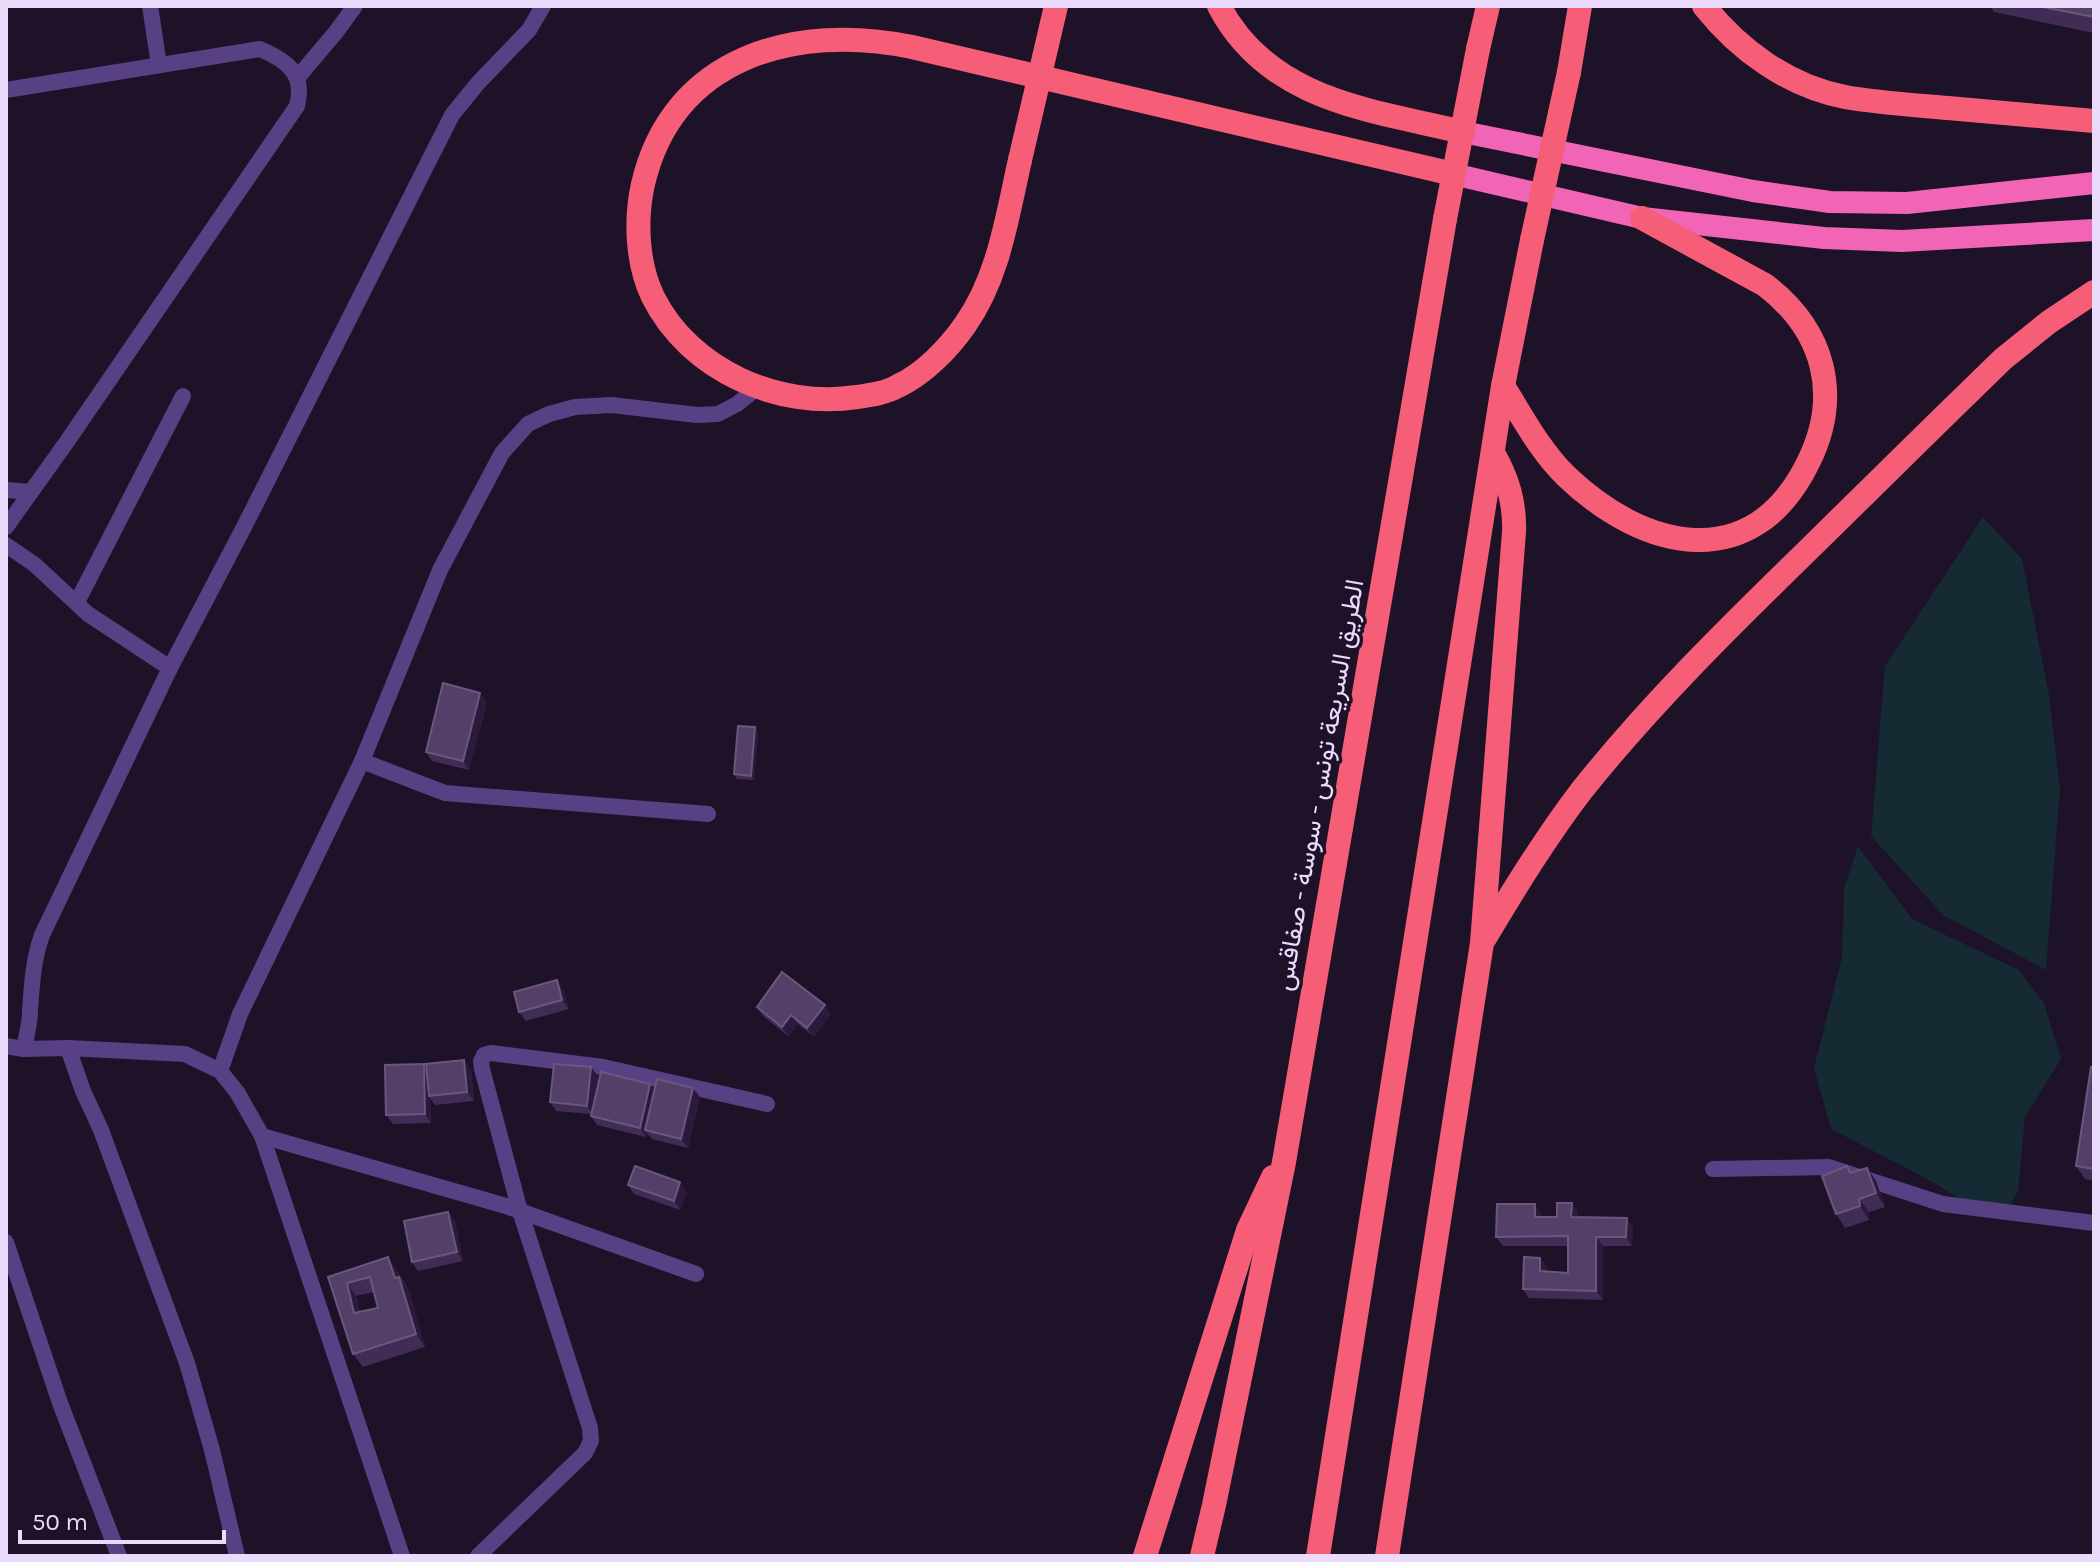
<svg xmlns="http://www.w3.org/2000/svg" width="2100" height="1562" font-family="Karla,Vazirmatn,sans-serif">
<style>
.green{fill:#152a32}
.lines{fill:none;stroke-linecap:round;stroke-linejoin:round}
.minor{stroke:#584085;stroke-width:16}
.trunk{stroke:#f264b6;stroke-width:22}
.motorway{stroke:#f65e77;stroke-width:24}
.motorway-bridge{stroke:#f65e77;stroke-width:24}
.wall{fill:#412c55;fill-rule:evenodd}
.shaded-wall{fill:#2b1a3b}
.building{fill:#533f67;stroke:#6b577e;stroke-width:2;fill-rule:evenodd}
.labels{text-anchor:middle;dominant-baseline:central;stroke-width:7;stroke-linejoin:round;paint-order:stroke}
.street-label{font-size:26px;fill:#eadbfd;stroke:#1d1228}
</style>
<rect width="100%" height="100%" fill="#1d1228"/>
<g class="green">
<polygon points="1983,517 2022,559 2049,695 2060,789 2046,970 1943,915 1871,836 1885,666"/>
<polygon points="1858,846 1912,919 2019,970 2044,1003 2061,1059 2025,1117 2018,1191 2010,1205 1971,1206 1931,1181 1831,1129 1814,1068 1842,957 1844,888"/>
</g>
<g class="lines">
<g class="minor">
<polyline points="150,6 159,65"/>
<polyline points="298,77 336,32 355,6"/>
<path d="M6,90l254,-41c28,12 45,25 37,57l-231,337 -60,84"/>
<polyline points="6,490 31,492"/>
<polyline points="6,545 34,564 88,614 170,668"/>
<polyline points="77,602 183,396"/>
<polyline points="362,761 445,793 708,814"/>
<polyline points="6,1046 24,1049 68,1048 185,1054 220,1071 237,1092 262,1136 402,1556"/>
<polyline points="68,1048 83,1091 101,1130 187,1363 212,1450 237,1556"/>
<path d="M24,1049c2,-12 6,-25 6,-38 2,-27 3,-51 12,-76l128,-267 74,-141 208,-412 26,-32 51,-53 14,-24"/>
<polyline points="220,1071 240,1014 362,761 440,570 502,453 528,424 549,414 575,407 612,405 697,415 718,414 737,404 757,388"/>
<polyline points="262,1136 506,1206 696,1274"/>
<polyline points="1713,1169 1829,1167 1943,1204 2094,1223"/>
<polyline points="6,1242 60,1403 119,1556"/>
<polyline points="478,1556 585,1453 591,1441 590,1428 520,1211 482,1069 481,1061 484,1055 491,1053 603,1067 767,1104"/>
</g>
<g class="trunk">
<polyline points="1463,132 1753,191 1830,202 1907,203 2094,183"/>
<polyline points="1453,174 1642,218 1824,238 1902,241 2094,230"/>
</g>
<g class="motorway">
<path d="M1219,6c49,94 151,104 244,126"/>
<path d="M1704,6c35,44 84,80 141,91 34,6 69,8 103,11 49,4 97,9 146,13"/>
<polyline points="1478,49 1488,6"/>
<polyline points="1569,72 1580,6"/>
<path d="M1020,160c-13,57 -21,117 -55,165 -16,23 -41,49 -67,61 -12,7 -27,9 -41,11 -78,12 -167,-26 -204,-100 -16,-33 -18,-77 -10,-113 30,-128 153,-161 269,-137l541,127"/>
<path d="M1503,386c19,30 37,65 63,90 78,75 186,100 242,-13 34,-68 16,-133 -43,-178l-123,-67"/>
<path d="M1485,938c30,-51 61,-101 97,-148 67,-84 144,-160 221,-235 66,-65 133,-131 200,-196l46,-37 45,-30"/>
<polyline points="1145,1556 1248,1230 1273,1177"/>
<polyline points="1202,1556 1214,1505 1284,1162 1445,219"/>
<polyline points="1318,1556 1503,386 1532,240"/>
<path d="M1387,1556l95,-613 32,-411c1,-29 -6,-53 -21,-79"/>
</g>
<g class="motorway-bridge">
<polyline points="1020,160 1056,6"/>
<polyline points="1445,219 1478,49"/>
<polyline points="1532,240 1569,72"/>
</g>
</g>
<g class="wall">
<polygon points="1990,6 2094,6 2094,33 1994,12"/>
<polygon points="487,702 469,770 432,761 426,752"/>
<polygon points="758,732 754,780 737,779 734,774"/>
<polygon points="563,989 569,1009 526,1021 519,1012"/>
<polygon points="757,1007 831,1014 814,1037 798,1024 788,1036 763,1016"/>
<polygon points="591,1067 598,1076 596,1097 650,1084 655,1091 700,1097 688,1148 652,1139 647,1133 646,1137 597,1125 591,1116 591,1114 556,1111 550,1102"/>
<polygon points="2094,1067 2094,1181 2085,1179 2076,1166"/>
<polygon points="426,1068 471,1069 474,1101 435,1105 430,1098 431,1123 393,1124 386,1115"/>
<polygon points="1867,1168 1876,1181 1885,1207 1869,1212 1869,1220 1845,1228 1836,1214 1852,1173"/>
<polygon points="628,1185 687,1192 680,1210 634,1194"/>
<polygon points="1572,1203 1578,1212 1578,1217 1633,1227 1632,1246 1603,1246 1603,1300 1529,1298 1523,1289 1540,1258 1547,1267 1546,1272 1568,1273 1568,1246 1503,1246 1496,1237 1535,1204 1541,1213 1541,1217 1557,1217"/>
<polygon points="448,1212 455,1221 463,1261 418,1271 412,1262"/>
<path d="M388,1257l21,33 16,57 -62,20 -10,-13 -25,-77zM374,1292l4,16 -18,4 -4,-16z"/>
</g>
<g class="shaded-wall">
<polygon points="480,693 487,702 469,770 463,761"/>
<polygon points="755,727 758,732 754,780 751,776"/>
<polygon points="557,980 563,989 569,1009 562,1000"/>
<polygon points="825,1005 831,1014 814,1037 807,1028"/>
<polygon points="791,1015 798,1024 788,1036 782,1027"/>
<polygon points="464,1060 471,1069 474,1101 467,1092"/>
<polygon points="424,1064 430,1073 429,1096 430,1098 431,1123 425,1114"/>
<polygon points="591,1067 598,1076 594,1115 587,1106"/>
<polygon points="650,1084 656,1093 645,1130 647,1133 646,1137 640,1128"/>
<polygon points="693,1088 700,1097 688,1148 681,1139"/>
<polygon points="1867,1168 1876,1181 1885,1207 1876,1193"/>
<polygon points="680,1182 687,1192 680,1210 674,1201"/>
<polygon points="1859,1199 1869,1212 1869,1220 1860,1206"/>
<polygon points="1572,1203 1578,1212 1578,1226 1571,1217"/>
<polygon points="1535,1204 1541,1213 1541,1226 1535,1217"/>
<polygon points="448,1212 455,1221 463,1261 457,1252"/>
<polygon points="1627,1218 1633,1227 1632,1246 1626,1237"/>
<polygon points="1596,1237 1603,1246 1603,1300 1596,1291"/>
<polygon points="388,1257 397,1271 400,1278 399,1277 409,1290 425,1347 416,1334"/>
<polygon points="1540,1258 1547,1267 1546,1280 1540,1271"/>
<polygon points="347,1283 356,1296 364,1327 354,1313"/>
</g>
<g class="building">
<polygon points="2038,6 2094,6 2094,17"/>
<polygon points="443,683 480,693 463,761 426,752"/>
<polygon points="738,726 755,727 751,776 734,774"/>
<polygon points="782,972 825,1005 807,1028 791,1015 782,1027 757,1007"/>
<polygon points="557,980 562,1000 519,1012 514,992"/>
<polygon points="464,1060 467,1092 429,1096 426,1064"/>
<polygon points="424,1064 425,1114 386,1115 385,1065"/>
<polygon points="554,1064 591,1067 587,1106 550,1102"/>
<polygon points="2091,1067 2094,1067 2094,1169 2076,1166"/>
<polygon points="601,1072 650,1084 640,1128 591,1116"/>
<polygon points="657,1079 693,1088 681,1139 645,1130"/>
<polygon points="635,1166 680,1182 674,1201 628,1185"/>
<polygon points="1847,1166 1850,1173 1867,1168 1876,1193 1859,1199 1860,1206 1836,1214 1822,1176"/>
<polygon points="1557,1203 1572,1203 1571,1217 1627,1218 1626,1237 1596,1237 1596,1291 1523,1289 1524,1257 1540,1258 1540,1271 1568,1273 1568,1236 1496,1237 1497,1204 1535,1204 1535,1217 1557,1217"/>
<polygon points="448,1212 457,1252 412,1262 404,1221"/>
<path d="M388,1257l7,21 4,-1 17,57 -63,20 -25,-77zM370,1277l8,31 -24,5 -7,-30z"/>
</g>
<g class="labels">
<g class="street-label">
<text transform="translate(1319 785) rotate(-80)">الطريق السريعة تونس - سوسة - صفاقس</text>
</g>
</g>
<rect width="2100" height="1562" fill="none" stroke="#eadbfd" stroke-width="16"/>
<path d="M20 1530v12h204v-12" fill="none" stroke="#eadbfd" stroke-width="4"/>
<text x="32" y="1530" font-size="24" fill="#eadbfd" stroke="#1d1228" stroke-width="6" paint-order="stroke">50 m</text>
</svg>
